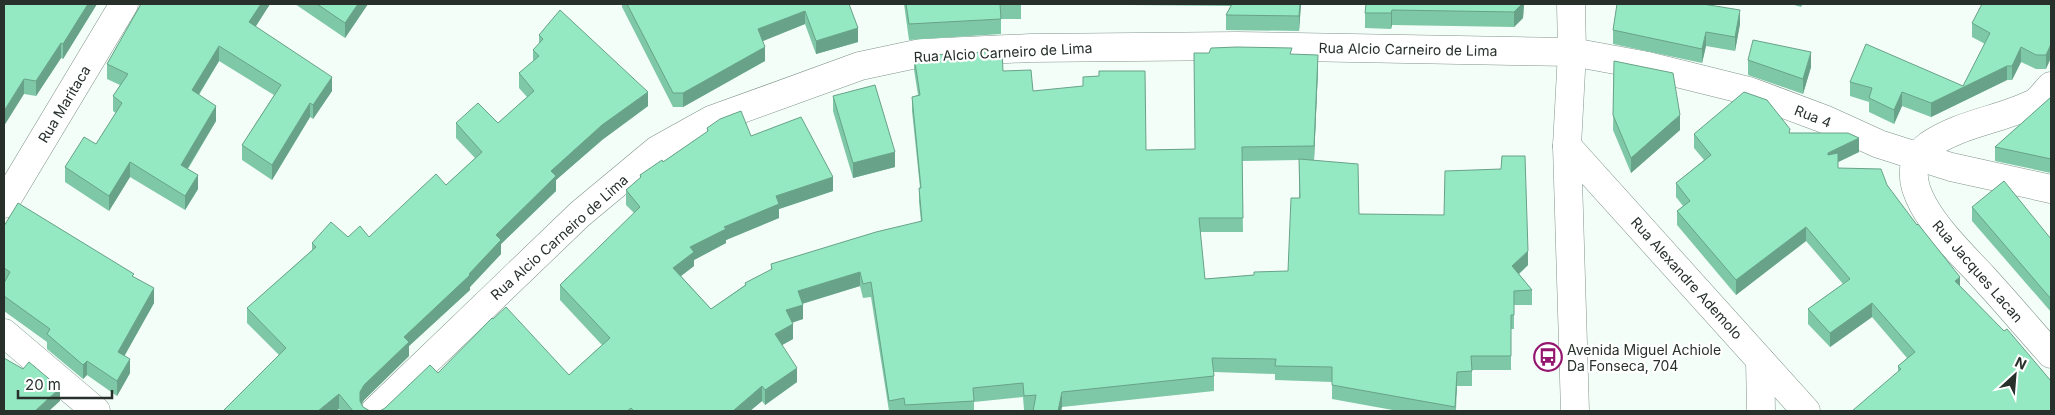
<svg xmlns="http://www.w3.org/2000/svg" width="2055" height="415" font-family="Inter,sans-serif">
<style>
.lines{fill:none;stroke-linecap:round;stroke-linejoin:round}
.minor-casing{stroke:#80958b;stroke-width:29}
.tertiary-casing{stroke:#80958b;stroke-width:29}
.minor{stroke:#fff;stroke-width:28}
.tertiary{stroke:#fff;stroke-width:28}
.wall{fill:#7fc8a7;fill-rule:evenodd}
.shaded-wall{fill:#68a288}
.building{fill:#94e8c2;stroke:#68a288}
.labels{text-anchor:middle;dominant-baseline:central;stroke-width:4.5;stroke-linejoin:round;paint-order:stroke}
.street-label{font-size:14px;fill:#27302b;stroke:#fff}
.poi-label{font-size:14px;fill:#27302b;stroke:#fff;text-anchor:start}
</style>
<rect width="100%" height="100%" fill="#f4fef9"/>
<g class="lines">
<defs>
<g id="minor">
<path d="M2051,86c-6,6 -12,15 -19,18 -33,16 -73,20 -103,41 -48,36 30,105 54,132 23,25 45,51 68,77"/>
<polyline points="1567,146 1806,411"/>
<polyline points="4,204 124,4"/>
<polyline points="4,333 96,411"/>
<polyline points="1760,360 1761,411"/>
<polyline points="375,411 580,214 657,150 711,120 860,66 921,53 1031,48 1237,46 1572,52 1648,66 1749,91 1824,119 1879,144 1951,167 2051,189"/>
</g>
<polyline id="tertiary" points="1571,4 1572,52 1567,146 1575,411"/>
</defs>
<use href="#minor" class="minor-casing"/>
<use href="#tertiary" class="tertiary-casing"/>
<use href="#minor" class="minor"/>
<use href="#tertiary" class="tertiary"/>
</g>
<g class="wall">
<polygon points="4,4 97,4 63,59 61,58 36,96 24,94"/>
<polygon points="141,4 270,4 255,27 332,91 313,119 310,117 272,180 242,160 242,145 274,95 219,61 199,95 216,121 188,169 198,189 185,210 130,177 109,211 65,182 65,167 96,144 116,113 113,111 113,96 120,85 107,79 107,64"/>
<polygon points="295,4 368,4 345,38"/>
<polygon points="622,4 849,4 858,42 816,54 805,24 762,41 765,61 683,107 673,107 622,7"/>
<polygon points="904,4 1078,4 1021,5 1021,19 1001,19 1001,34 909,40"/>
<polygon points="1126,4 1301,4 1299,31 1226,30 1226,15 1231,6 1126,5"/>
<polygon points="1366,4 1524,4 1523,18 1514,27 1392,25 1391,29 1365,28 1365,13"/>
<polygon points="1791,4 1803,4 1801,7"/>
<polygon points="2051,4 2046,69 2036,69 2021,62 2012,80 2007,80 1931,117 1902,106 1894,124 1869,112 1869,102 1850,96 1850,82 1963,86 1985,44 1972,37 1972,23"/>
<polygon points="1740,24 1735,51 1706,46 1702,63 1613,44 1613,30"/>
<polygon points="539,35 648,106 602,140 556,180 556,191 501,244 501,254 470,287 470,290 409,346 409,356 364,400 362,404 363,407 370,411 341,411 279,355 247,323 247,308 312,250 312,243 348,237 369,237 446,185 475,158 456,138 456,123 498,123 527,97 519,88 519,73 533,61 533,50 539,44"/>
<path d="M1292,54l26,15 -4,91h-6l51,54 169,51 -9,9 13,16v15h-18v24h-3v41h-39v16h-15l-1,25h-58l-66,-12v-17l-57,-2v-6l-61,-2v19l-152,16 -1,4h-28v-1h-9l-1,-13 -49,5v9h-85l-18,-114 -8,1 -3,-12 -58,18 1,15 -11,3 1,17 -11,6 15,37 -32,23 -3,-4 -12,10h-370l5,-3 53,-35 131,2 33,-30 -42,-45v-15l74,-72 -8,-8v-15l14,-12v-3l23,-13 44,-30v-4l44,8 82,55 -54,18v9l-53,22v3l-32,17v6l-13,10 30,33 34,-24v-2l26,-13v-6l150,-42 -2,-20v-14h1l-8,-77v-14l6,-2 -4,-25v-14l89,15 30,20 113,59 49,-1zM1299,160v38l-11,73 -34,4 -49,4 -5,-47h43l-1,-71z"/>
<polygon points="1748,60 1811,67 1803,94 1748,75"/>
<polygon points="1614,61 1680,130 1631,173 1613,130"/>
<polygon points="833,96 895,167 853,178 833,111"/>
<polygon points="2051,97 2051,173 1995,161 1995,147"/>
<polygon points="1790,133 1859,152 1838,162 1838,168 1887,185 1960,286 2051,381 1898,372 1898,366 1907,358 1872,317 1830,347 1808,324 1808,309 1843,284 1806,241 1736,295 1677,225 1677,211 1683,206 1676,197 1676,183 1704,160 1694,148 1694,134"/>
<polygon points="1972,207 2051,239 2051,312 1972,221"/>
<polygon points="4,226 134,277 154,303 125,355 130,373 117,396 87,375 83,379 47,349 47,342 4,311"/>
</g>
<g class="shaded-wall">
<polygon points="88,4 97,4 63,59 63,44"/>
<polygon points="261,4 270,4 249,37 249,22"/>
<polygon points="358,4 368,4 345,38 345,23"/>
<polygon points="1300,4 1301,4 1299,31 1299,16"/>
<polygon points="1522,4 1524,4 1523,18 1514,27 1514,12"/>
<polygon points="1392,10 1392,25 1391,29 1391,13"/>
<polygon points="1740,10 1740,24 1735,51 1735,37"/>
<polygon points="805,11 805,24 758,43 758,29"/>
<polygon points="858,28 858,42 816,54 816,41"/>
<polygon points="1706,32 1706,46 1702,63 1702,49"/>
<polygon points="61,43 61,58 36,96 36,81"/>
<polygon points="2051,44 2051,58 2046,69 2046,55"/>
<polygon points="219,46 219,61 192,105 192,90"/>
<polygon points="765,47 765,61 683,107 683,93"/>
<polygon points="2021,47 2021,62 2012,80 2012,66"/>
<polygon points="1811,52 1811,67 1803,94 1803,79"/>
<polygon points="1318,55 1318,69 1314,160 1314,146"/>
<polygon points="2007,66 2007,80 1931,117 1931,103"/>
<polygon points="332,77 332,91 313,119 313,105"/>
<polygon points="24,79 24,94 4,126 4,111"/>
<polygon points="648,92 648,106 602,140 556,180 556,191 501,244 501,254 470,287 470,290 409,346 409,356 364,400 360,406 360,392 364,385 404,337 469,274 496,235 551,171 602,125"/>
<polygon points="1902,92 1902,106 1894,124 1894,110"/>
<polygon points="310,103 310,117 272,180 272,165"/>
<polygon points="216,106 216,121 181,179 181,165"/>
<polygon points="1680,115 1680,130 1631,173 1631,158"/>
<polygon points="1859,138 1859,152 1828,167 1828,153"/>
<polygon points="895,152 895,167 853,178 853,163"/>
<polygon points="130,162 130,177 109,211 109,196"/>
<polygon points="198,175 198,189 185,210 185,196"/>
<polygon points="833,177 833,191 779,209 779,218 726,240 726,243 694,260 694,266 673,282 673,268 690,247 776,196"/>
<polygon points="1806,227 1806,241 1736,295 1736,280"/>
<polygon points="1528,251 1528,265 1512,280 1512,266"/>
<polygon points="860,272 860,286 798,305 798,291"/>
<polygon points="1960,277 1960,291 1955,281"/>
<polygon points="154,288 154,303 118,367 118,352"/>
<polygon points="1872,303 1872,317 1830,347 1830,333"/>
<polygon points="803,305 803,319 786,325 786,310"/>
<polygon points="793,324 793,339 775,349 775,334"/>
<polygon points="130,359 130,373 117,396 117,381"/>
<polygon points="87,361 87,375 83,379 83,365"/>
<polygon points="797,368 797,382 765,405 765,390"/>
<polygon points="1457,372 1457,386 1455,411 1455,407"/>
<polygon points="762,386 762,401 750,411 733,411"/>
<polygon points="60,388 60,401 49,411 35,411"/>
<polygon points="1062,392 1062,407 1061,411 1058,411"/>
<polygon points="339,394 339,409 336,411 318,411"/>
</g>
<g class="building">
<polygon points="4,4 88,4 63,44 61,43 36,81 24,79 4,111"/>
<polygon points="141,4 261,4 249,22 332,77 313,105 310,103 272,165 242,145 281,85 219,46 192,90 216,106 181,165 198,175 185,196 130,162 109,196 65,167 84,137 96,144 122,103 113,96 128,74 107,64"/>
<polygon points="317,4 358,4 345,23"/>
<polygon points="627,4 849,4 858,28 816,41 805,11 758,29 765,47 683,93 673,93"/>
<polygon points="906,4 1021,4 1000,4 1001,19 909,24"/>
<polygon points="1232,4 1300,4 1299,16 1226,15"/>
<polygon points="1366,4 1522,4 1514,12 1392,10 1391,13 1365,13"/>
<polygon points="1617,4 1703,4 1740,10 1735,37 1706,32 1702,49 1613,30"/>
<polygon points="1982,4 2051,4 2051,44 2046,55 2036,55 2021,47 2012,66 2007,66 1931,103 1902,92 1894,110 1869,98 1872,88 1850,82 1866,44 1963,86 1990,33 1972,23"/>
<polygon points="560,10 648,92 602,125 551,171 556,176 496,235 501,240 469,274 470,275 404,337 409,342 364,385 360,392 360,401 363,407 370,411 353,411 339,394 318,411 223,411 286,348 247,308 316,247 312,243 331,222 348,237 360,226 369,237 436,174 446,185 482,152 456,123 478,103 498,123 534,91 519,73 539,56 533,50 543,39 539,35"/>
<polygon points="1753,40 1811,52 1803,79 1748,60"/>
<polygon points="1237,47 1292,48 1290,54 1318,55 1314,146 1242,147 1243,218 1199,218 1205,279 1254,275 1254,272 1288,271 1291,198 1300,198 1299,159 1358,164 1359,214 1444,215 1445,171 1501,169 1502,156 1525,156 1528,251 1512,266 1532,290 1514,291 1514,315 1511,315 1511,356 1471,356 1472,371 1457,372 1455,407 1332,385 1332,367 1275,366 1276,359 1212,358 1214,376 1062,392 1058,411 1033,411 1036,395 1024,396 1023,383 973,388 974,401 905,405 904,398 889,401 871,282 863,284 860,272 798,291 803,305 786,310 793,324 775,334 797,368 765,390 762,386 733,411 634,411 631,408 627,411 380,411 385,408 430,365 438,373 492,318 493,319 506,307 569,375 610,338 560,285 640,207 626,190 641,177 640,175 662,160 663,162 708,131 707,128 720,119 741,111 751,136 801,117 833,177 776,196 779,204 724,227 726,229 690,247 694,252 673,268 711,309 746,285 745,283 772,269 771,264 876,232 922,221 919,188 921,188 912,97 920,95 914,56 1002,51 1003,71 1031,70 1033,91 1083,86 1083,77 1099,76 1099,71 1145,71 1146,150 1195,149 1194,53 1209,53 1211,48"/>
<polygon points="1614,61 1673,73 1680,115 1631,158 1613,115"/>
<polygon points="875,85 895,152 853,163 833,96"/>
<polygon points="1744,92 1767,100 1790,129 1789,133 1848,133 1859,138 1828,153 1828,155 1838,153 1838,168 1881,169 1887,185 1917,225 1918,224 1960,277 1955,281 2004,331 2007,329 2051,381 2051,411 1852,411 1901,369 1898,366 1915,352 1872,303 1830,333 1808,309 1850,279 1806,227 1736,280 1677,211 1690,201 1676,183 1711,155 1694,134"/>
<polygon points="2051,97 2051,159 1995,147"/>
<polygon points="2004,181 2051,239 2051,299 1972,207"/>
<polygon points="18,203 134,274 132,276 154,288 118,352 130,359 117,381 87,361 83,365 47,334 50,329 4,296 4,283 10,272 4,268 4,226"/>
<polygon points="4,358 23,369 29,362 60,388 35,411 4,411"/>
</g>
<defs>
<symbol id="bus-ring" viewBox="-11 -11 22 22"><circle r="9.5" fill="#fff" stroke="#95166f" stroke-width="1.5"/><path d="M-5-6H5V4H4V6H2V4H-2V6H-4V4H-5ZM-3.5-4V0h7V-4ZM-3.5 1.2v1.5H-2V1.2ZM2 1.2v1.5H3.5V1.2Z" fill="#95166f"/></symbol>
</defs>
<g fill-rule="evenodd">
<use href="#bus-ring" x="1532" y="341" width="32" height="32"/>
</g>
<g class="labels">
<g class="street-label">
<text transform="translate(1408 49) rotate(1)">Rua Alcio Carneiro de Lima</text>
<text transform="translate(1003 52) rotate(-3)">Rua Alcio Carneiro de Lima</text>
<text transform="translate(64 104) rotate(-59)">Rua Maritaca</text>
<text transform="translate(1813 116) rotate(21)">Rua 4</text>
<text transform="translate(559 237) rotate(-42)">Rua Alcio Carneiro de Lima</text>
<text transform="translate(1978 271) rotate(49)">Rua Jacques Lacan</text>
<text transform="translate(1687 278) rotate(48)">Rua Alexandre Ademolo</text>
</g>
<g class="poi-label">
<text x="1567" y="349">Avenida Miguel Achiole<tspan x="1567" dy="16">Da Fonseca, 704</tspan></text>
</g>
</g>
<rect width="2055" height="415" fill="none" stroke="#27302b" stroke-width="10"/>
<g transform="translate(2015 375) rotate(26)" stroke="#ffffff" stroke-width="4" paint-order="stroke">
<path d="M0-4L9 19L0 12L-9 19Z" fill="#27302b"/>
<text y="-8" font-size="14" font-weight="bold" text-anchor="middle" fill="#27302b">N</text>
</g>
<path d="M18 390v8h94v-8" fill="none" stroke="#27302b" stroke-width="2.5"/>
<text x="25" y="390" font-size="15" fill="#27302b" stroke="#ffffff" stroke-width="4" paint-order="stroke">20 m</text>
</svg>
